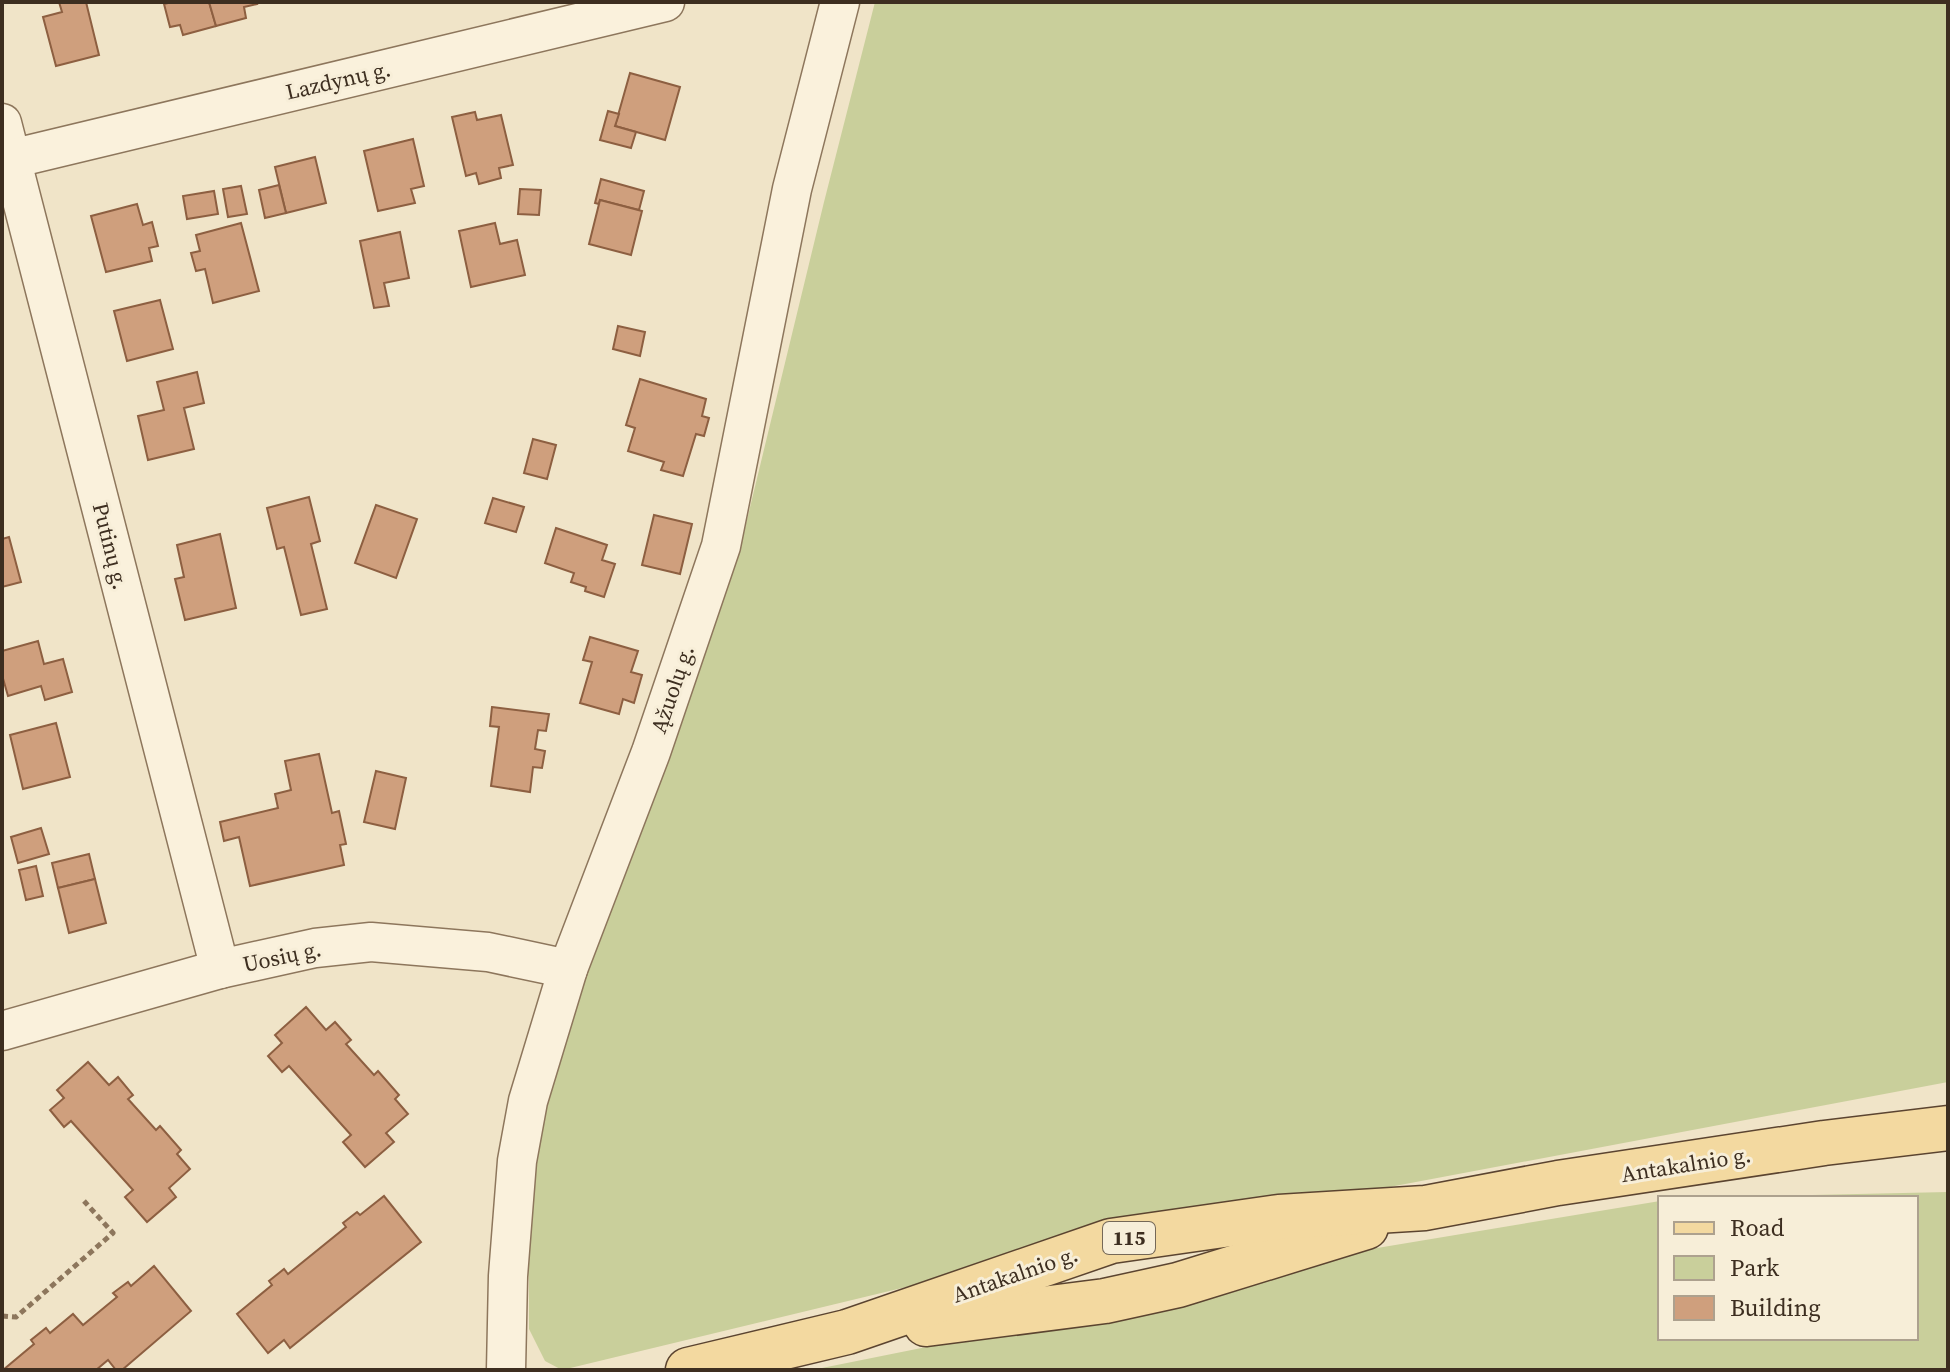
<svg xmlns="http://www.w3.org/2000/svg" width="1950" height="1372" font-family="'Source Serif 4',serif">
<style>
.green{fill:#c9cf9b}
.building{fill:#cf9f7d;stroke:#8d5f41;stroke-width:2}
.lines{fill:none;stroke-linecap:round;stroke-linejoin:round}
.minor-casing{stroke:#8d765c;stroke-width:41}
.major-casing{stroke:#5b4430;stroke-width:47}
.path{stroke:#8d765c;stroke-width:5;stroke-dasharray:6 4;stroke-linecap:butt}
.minor{stroke:#faf1dc;stroke-width:38}
.major{stroke:#f3d9a0;stroke-width:44}
.labels{text-anchor:middle;dominant-baseline:central;stroke-width:6;stroke-linejoin:round;paint-order:stroke}
.shield{fill:#f7eed8;stroke:#756857;stroke-width:2}
.shield-label{font-size:20px;font-weight:bold;fill:#3d2e20}
.street-label{font-size:22px;fill:#3d2e20;stroke:#f7eed8}
</style>
<rect width="100%" height="100%" fill="#f0e4c8"/>
<g class="green">
<polygon points="875,2 1948,2 1948,1082 1076,1246 562,1370 545,1361 529,1329 529,1281 526,1254 532,1168 550,1089 585,969 745,528 824,202"/>
<polygon points="1948,1192 1948,1370 812,1370 1016,1329 1293,1262 1660,1201 1660,1338 1916,1338 1916,1198 1675,1198"/>
</g>
<g class="building">
<polygon points="59,2 86,2 99,55 56,66 43,17 62,12"/>
<polygon points="172,2 209,2 216,26 183,35 180,25 170,27 164,4"/>
<polygon points="209,2 256,2 257,4 244,7 246,18 216,26"/>
<polygon points="630,73 680,87 665,140 615,126"/>
<polygon points="608,111 619,114 615,126 636,132 631,148 600,140"/>
<polygon points="475,112 477,120 501,115 513,165 499,168 501,178 479,184 476,173 466,176 452,117"/>
<polygon points="413,139 424,186 411,189 415,203 378,211 364,151"/>
<polygon points="315,157 326,203 286,213 275,167"/>
<polygon points="601,179 644,191 639,210 600,200 599,204 595,203"/>
<polygon points="279,185 286,213 265,218 259,190"/>
<polygon points="241,186 247,214 228,217 223,189"/>
<polygon points="520,189 541,190 539,215 518,214"/>
<polygon points="214,191 218,214 187,219 183,196"/>
<polygon points="600,200 642,211 631,255 589,244"/>
<polygon points="137,204 143,225 152,222 158,246 149,248 152,261 106,272 91,216"/>
<polygon points="241,223 259,291 213,303 205,269 196,271 191,253 200,251 196,235"/>
<polygon points="495,223 500,244 517,240 525,275 471,287 459,231"/>
<polygon points="400,232 409,278 384,283 389,306 374,308 360,241"/>
<polygon points="160,300 173,349 127,361 114,311"/>
<polygon points="618,326 645,332 640,356 613,349"/>
<polygon points="197,372 204,403 184,408 194,449 148,460 138,416 164,410 157,382"/>
<polygon points="640,379 706,399 702,416 709,418 704,436 696,434 683,476 661,470 664,462 628,451 635,428 626,425"/>
<polygon points="533,439 556,445 547,479 524,473"/>
<polygon points="309,497 320,541 311,544 327,609 301,615 284,547 277,549 267,508"/>
<polygon points="493,498 524,507 516,532 485,523"/>
<polygon points="376,505 417,519 396,578 355,563"/>
<polygon points="654,515 692,524 680,574 642,565"/>
<polygon points="556,528 607,545 602,560 615,564 604,597 585,591 586,587 571,582 574,573 545,563"/>
<polygon points="220,534 236,608 185,620 175,579 184,577 177,545"/>
<polygon points="9,537 21,582 2,587 2,539"/>
<polygon points="590,637 638,651 631,672 642,675 634,703 623,699 619,714 580,703 592,662 583,660"/>
<polygon points="38,641 44,664 63,659 72,692 45,700 41,686 8,696 2,675 2,651"/>
<polygon points="492,707 549,714 546,731 538,730 535,749 545,751 542,768 533,767 530,792 491,786 499,727 490,726"/>
<polygon points="56,723 70,777 23,789 10,735"/>
<polygon points="319,754 332,813 339,811 346,844 340,845 344,865 250,886 239,837 224,841 220,822 278,808 275,794 291,790 285,761"/>
<polygon points="376,771 406,778 395,829 364,822"/>
<polygon points="41,828 49,854 18,863 11,837"/>
<polygon points="89,854 95,879 58,888 52,863"/>
<polygon points="36,866 43,896 26,900 19,870"/>
<polygon points="95,879 106,923 69,933 58,888"/>
<polygon points="306,1007 326,1030 335,1022 351,1040 346,1044 374,1075 378,1071 399,1095 395,1099 408,1114 386,1133 394,1142 365,1167 343,1142 351,1135 289,1066 282,1072 268,1056 282,1043 275,1035"/>
<polygon points="88,1062 109,1085 118,1077 133,1095 128,1099 156,1130 160,1126 181,1150 177,1154 190,1169 169,1188 176,1197 147,1222 125,1197 133,1190 71,1121 64,1127 50,1110 64,1098 57,1090"/>
<polygon points="384,1196 421,1242 290,1348 284,1340 268,1353 237,1314 272,1285 269,1281 284,1269 288,1274 346,1227 343,1223 357,1212 360,1215"/>
<polygon points="154,1266 191,1311 122,1370 116,1370 108,1360 96,1370 3,1370 34,1344 31,1340 46,1328 50,1333 73,1314 83,1325 117,1297 113,1293 128,1282 131,1286"/>
</g>
<g class="lines">
<defs>
<g id="minor">
<polyline points="2,123 220,969"/>
<polyline points="11,159 665,2"/>
<polyline points="2,1031 220,969 315,948 371,942 488,952 568,969"/>
<polyline points="506,1370 508,1276 517,1161 528,1101 568,969 651,752 721,546 792,189 840,2"/>
</g>
<g id="major">
<polyline points="926,1324 1105,1301 1178,1285 1366,1227"/>
<polyline points="688,1370 847,1332 1111,1241 1279,1217 1425,1208 1558,1183 1824,1143 1948,1128"/>
</g>
</defs>
<use href="#minor" class="minor-casing"/>
<use href="#major" class="major-casing"/>
<polyline class="path" points="2,1316 16,1317 113,1233 84,1201"/>
<use href="#minor" class="minor"/>
<use href="#major" class="major"/>
</g>
<g class="labels">
<rect class="shield" x="1103" y="1222" width="52" height="32" rx="6"/>
<g class="shield-label">
<text x="1129" y="1238">115</text>
</g>
<g class="street-label">
<text transform="translate(338 80) rotate(-13)">Lazdynų g.</text>
<text transform="translate(111 546) rotate(76)">Putinų g.</text>
<text transform="translate(672 689) rotate(-71)">Ąžuolų g.</text>
<text transform="translate(282 956) rotate(-12)">Uosių g.</text>
<text transform="translate(1686 1164) rotate(-9)">Antakalnio g.</text>
<text transform="translate(1015 1274) rotate(-19)">Antakalnio g.</text>
</g>
</g>
<rect width="1950" height="1372" fill="none" stroke="#3d2e20" stroke-width="8"/>
<rect x="1658" y="1196" width="260" height="144" fill="#f7eed8" stroke="#ada18e" stroke-width="2"/>
<rect x="1674" y="1222" width="40" height="12" fill="#f3d9a0" stroke="#ada18e" stroke-width="2"/>
<text x="1730" y="1236" font-size="24" fill="#3d2e20">Road</text>
<rect x="1674" y="1256" width="40" height="24" fill="#c9cf9b" stroke="#ada18e" stroke-width="2"/>
<text x="1730" y="1276" font-size="24" fill="#3d2e20">Park</text>
<rect x="1674" y="1296" width="40" height="24" fill="#cf9f7d" stroke="#ada18e" stroke-width="2"/>
<text x="1730" y="1316" font-size="24" fill="#3d2e20">Building</text>
</svg>
